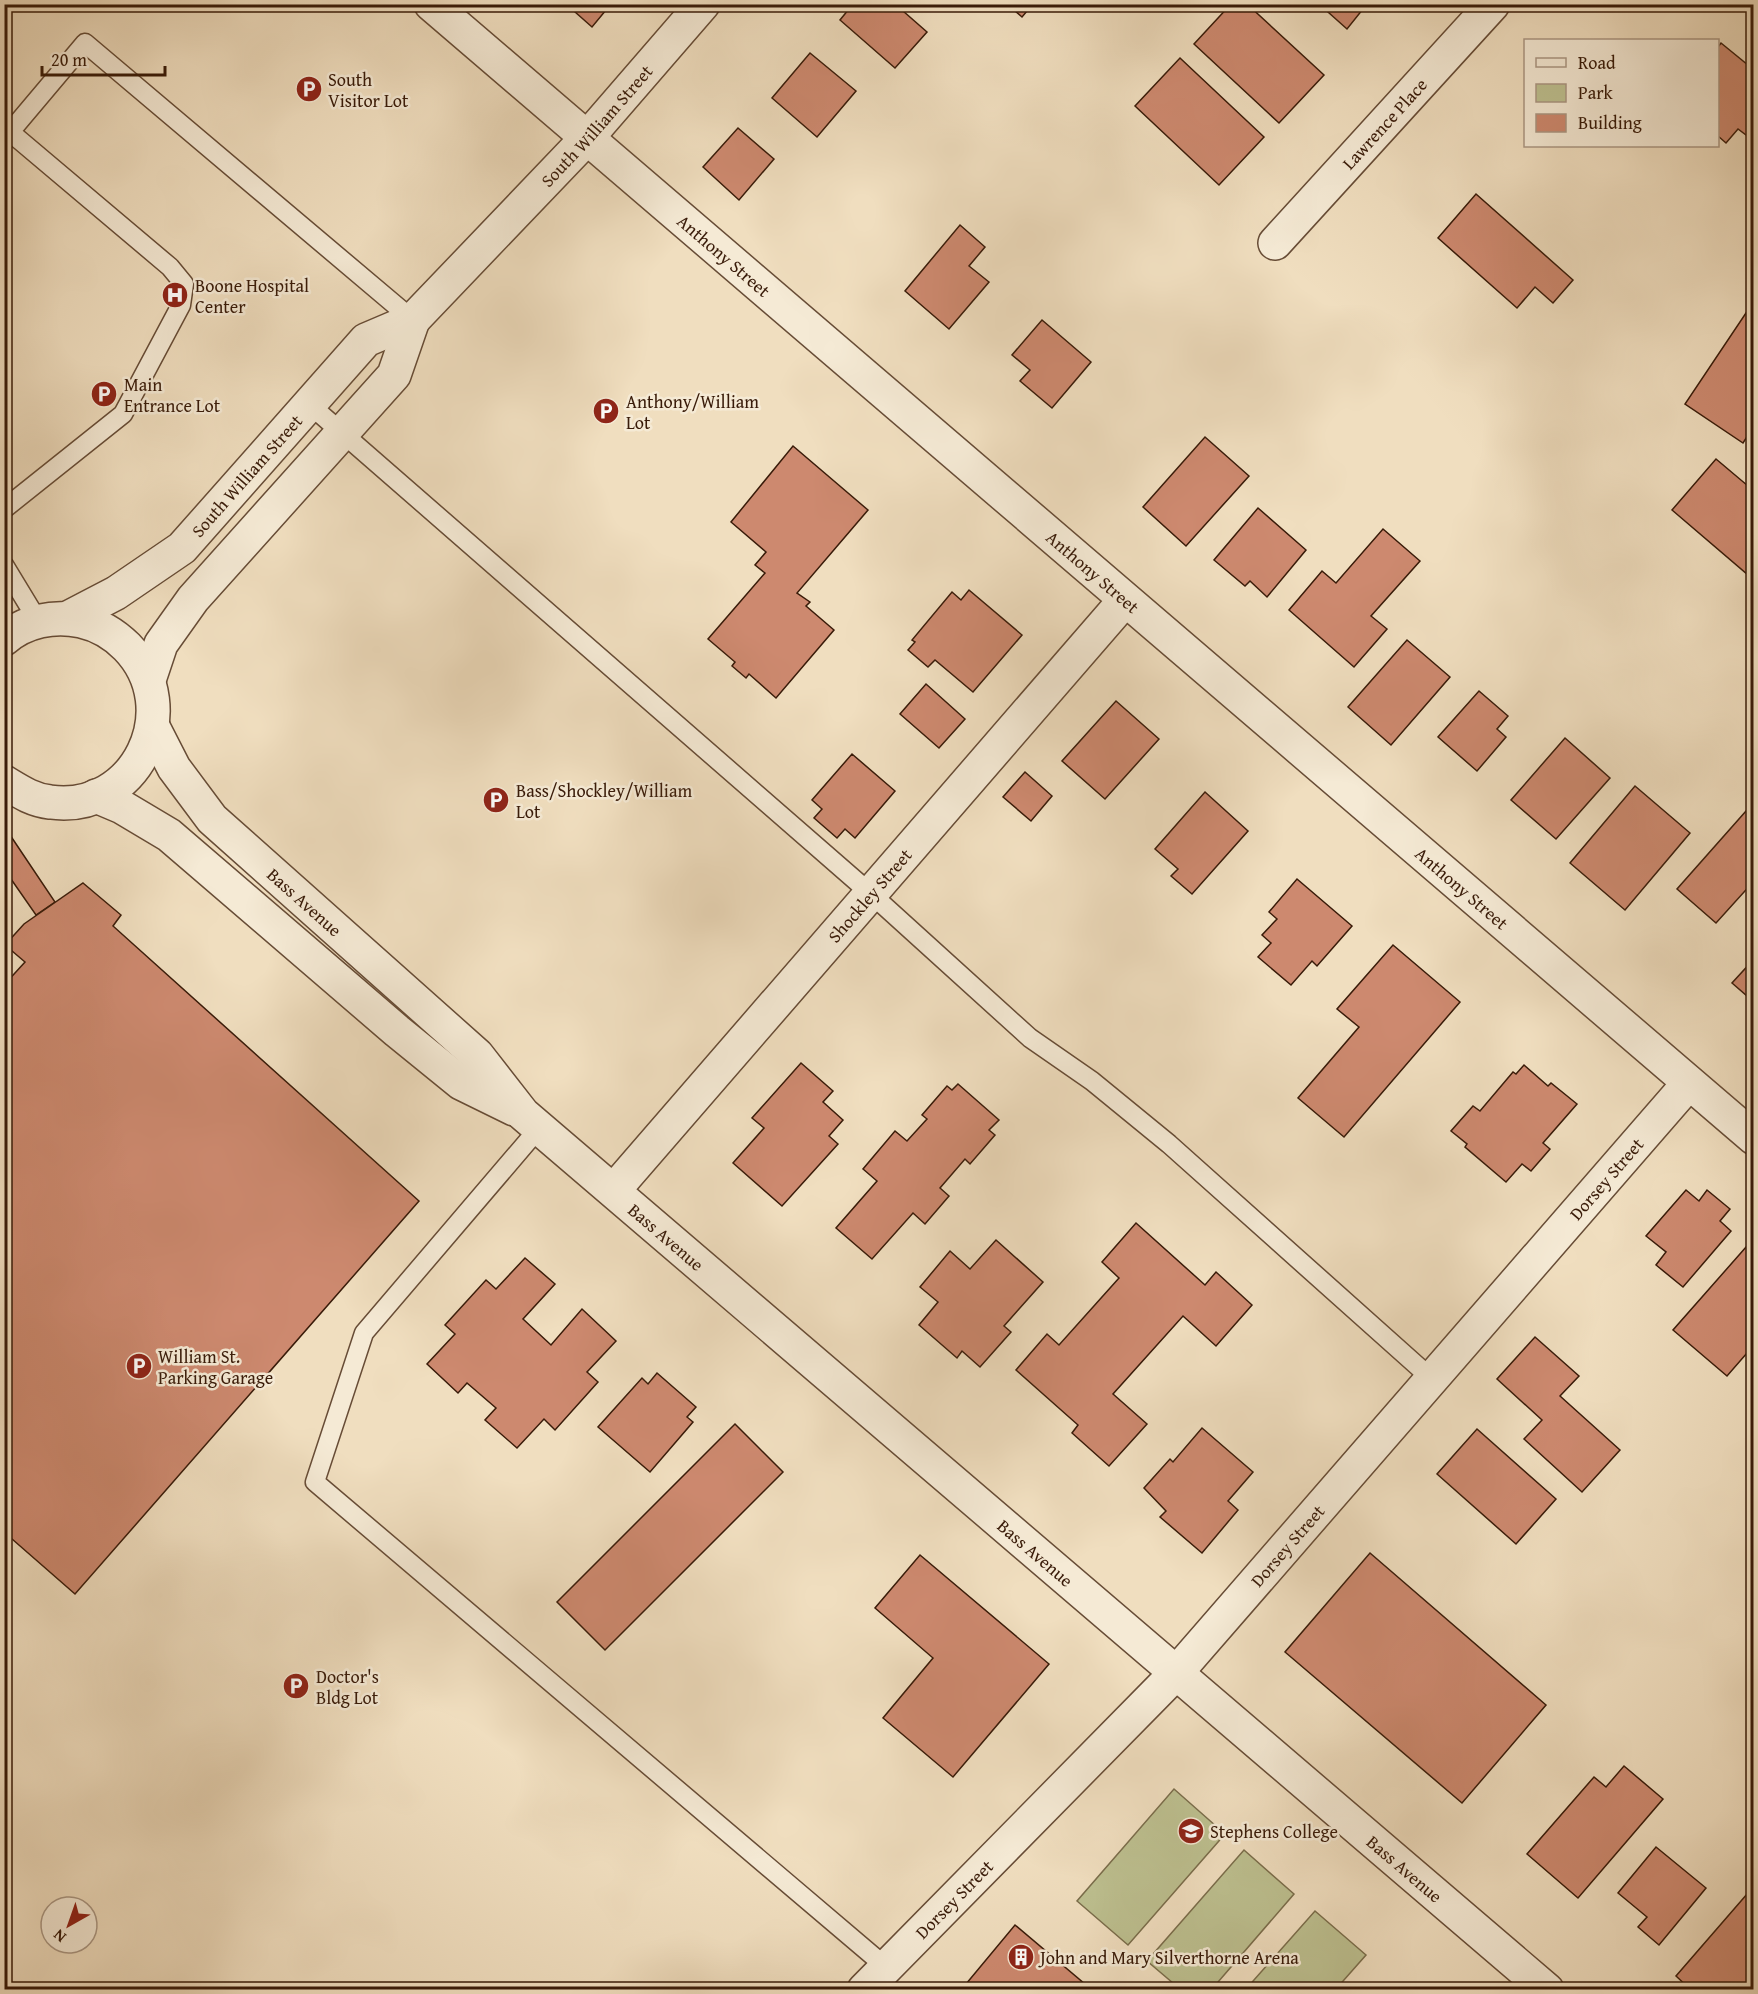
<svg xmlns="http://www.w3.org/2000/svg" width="1758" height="1994" font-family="'Gentium Book Plus',serif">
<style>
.green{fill:#bdc090;stroke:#7b6e4c;stroke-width:1.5}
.building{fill:#cd896f;stroke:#391b09;stroke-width:1.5}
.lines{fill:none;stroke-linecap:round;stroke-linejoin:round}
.service-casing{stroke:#674c36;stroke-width:21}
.minor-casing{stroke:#674c36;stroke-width:36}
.service{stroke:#f5ead5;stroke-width:18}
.minor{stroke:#f5ead5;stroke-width:33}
.labels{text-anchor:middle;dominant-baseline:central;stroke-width:5;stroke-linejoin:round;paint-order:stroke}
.poi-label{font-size:18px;fill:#391b09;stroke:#f5ead5;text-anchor:start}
.street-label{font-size:18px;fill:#391b09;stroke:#f5ead5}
</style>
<rect width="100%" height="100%" fill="#f0debf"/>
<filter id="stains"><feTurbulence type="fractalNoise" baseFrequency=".00333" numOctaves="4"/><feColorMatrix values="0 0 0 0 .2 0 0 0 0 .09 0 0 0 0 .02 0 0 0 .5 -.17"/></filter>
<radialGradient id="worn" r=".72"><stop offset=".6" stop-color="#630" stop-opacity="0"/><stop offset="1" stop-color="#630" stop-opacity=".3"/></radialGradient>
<g class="green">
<polygon points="1174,1789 1225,1834 1128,1945 1077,1901"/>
<polygon points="1244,1850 1294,1894 1212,1989 1180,1989 1147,1961"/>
<polygon points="1315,1911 1366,1955 1336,1989 1246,1989"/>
</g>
<g class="building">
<polygon points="566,4 611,4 592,27"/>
<polygon points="853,4 895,4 927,32 895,68 840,20"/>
<polygon points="1007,4 1033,4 1022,17"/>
<polygon points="1231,4 1247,4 1324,75 1279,123 1194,44"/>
<polygon points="1319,4 1359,4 1363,9 1347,29"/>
<polygon points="1721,43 1748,65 1754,59 1754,141 1738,129 1726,143 1718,136 1718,47"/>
<polygon points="810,53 856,91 817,137 772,98"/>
<polygon points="1180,58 1264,137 1219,185 1135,106"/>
<polygon points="738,128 774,159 739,200 703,167"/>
<polygon points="1476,194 1573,280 1553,303 1535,287 1517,308 1438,238"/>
<polygon points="960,225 985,247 969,266 989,282 949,329 905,291"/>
<polygon points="1754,301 1754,426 1743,443 1685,404"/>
<polygon points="1042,320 1091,362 1052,408 1020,381 1030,370 1012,355"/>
<polygon points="1205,437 1249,476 1186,546 1143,507"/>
<polygon points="793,446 868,510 797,593 810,602 806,606 834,630 776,698 749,674 746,678 732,666 735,662 708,639 765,573 755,565 766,552 731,522"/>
<polygon points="1716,459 1754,491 1754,580 1672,510"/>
<polygon points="1258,508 1306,550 1267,597 1250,581 1245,586 1214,560"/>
<polygon points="1383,529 1420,561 1371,616 1387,629 1354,667 1289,610 1322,571 1336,583"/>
<polygon points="969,590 1022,635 973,692 935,660 928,667 908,650 915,642 912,640 952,592 961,600"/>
<polygon points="1407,640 1450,677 1391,745 1348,707"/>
<polygon points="926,684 965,719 939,748 900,714"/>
<polygon points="1479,691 1508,716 1497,729 1506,737 1477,771 1438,737"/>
<polygon points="1116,701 1159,739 1105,799 1062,761"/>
<polygon points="1565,738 1610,778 1556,839 1511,800"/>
<polygon points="852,754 895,791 855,838 845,829 837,838 814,818 822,809 812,800"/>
<polygon points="1025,772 1052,796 1031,821 1003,797"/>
<polygon points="1635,786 1690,833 1625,910 1570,863"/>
<polygon points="1205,792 1248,831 1192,894 1171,876 1178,869 1155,849"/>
<polygon points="1754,802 1754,881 1716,923 1677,889"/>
<polygon points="4,826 55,902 36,915 4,869"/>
<polygon points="1297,879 1352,926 1317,966 1312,961 1291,985 1258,957 1271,943 1262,935 1277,919 1269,912"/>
<polygon points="83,883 121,915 113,926 419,1201 75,1594 4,1532 4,985 25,962 5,945 24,924"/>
<polygon points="1393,945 1460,1002 1344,1137 1298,1098 1359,1027 1337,1009"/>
<polygon points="1754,959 1754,1002 1732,983"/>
<polygon points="801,1063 833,1091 823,1102 843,1120 829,1136 838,1144 782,1206 733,1163 764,1128 752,1118"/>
<polygon points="1524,1065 1548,1086 1551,1083 1577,1104 1543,1143 1550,1149 1531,1171 1522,1164 1506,1182 1465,1147 1467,1144 1451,1131 1473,1106 1480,1111 1513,1072 1516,1074"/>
<polygon points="958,1084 999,1120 989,1130 995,1135 970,1164 965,1159 940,1188 949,1196 925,1224 913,1213 872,1259 836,1228 877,1181 863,1169 895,1131 907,1141 927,1119 922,1115 947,1086 952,1090"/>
<polygon points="1686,1190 1699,1201 1707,1190 1730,1209 1720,1221 1731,1231 1683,1287 1656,1265 1666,1252 1646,1236"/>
<polygon points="1136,1223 1205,1285 1216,1272 1252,1305 1216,1346 1183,1316 1113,1394 1147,1424 1109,1466 1072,1433 1078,1425 1016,1370 1047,1334 1059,1345 1119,1278 1102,1262"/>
<polygon points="1754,1238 1754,1345 1727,1376 1673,1330"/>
<polygon points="996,1240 1043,1282 1004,1326 1011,1332 980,1367 962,1351 957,1358 919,1325 938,1302 920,1287 950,1251 970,1269"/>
<polygon points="525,1258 555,1284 523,1319 551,1345 582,1309 616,1341 587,1372 598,1382 555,1430 544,1419 517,1448 485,1420 496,1408 467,1383 458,1393 427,1364 455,1334 445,1325 486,1280 496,1289"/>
<polygon points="1535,1337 1579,1376 1560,1396 1620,1450 1582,1492 1524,1439 1542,1420 1497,1379"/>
<polygon points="657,1373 696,1407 687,1417 693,1422 650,1472 598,1427 642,1378 648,1384"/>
<polygon points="735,1424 783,1472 605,1650 557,1602"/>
<polygon points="1202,1428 1253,1472 1228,1501 1238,1510 1202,1553 1160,1517 1166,1511 1144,1488 1170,1459 1173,1462"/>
<polygon points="1477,1429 1556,1499 1516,1544 1437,1474"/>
<polygon points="1370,1553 1546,1705 1462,1803 1285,1652"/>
<polygon points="920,1555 1049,1664 953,1777 883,1718 933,1658 875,1608"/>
<polygon points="1624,1766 1663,1799 1578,1898 1527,1854 1594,1777 1606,1787"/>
<polygon points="1656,1847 1706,1888 1659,1945 1638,1927 1647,1917 1618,1893"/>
<polygon points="1754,1886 1754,1990 1691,1990 1676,1976"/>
<polygon points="1015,1925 1092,1990 961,1990"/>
</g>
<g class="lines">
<defs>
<g id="service">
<polyline points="309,404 870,893 1030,1038 1092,1081 1169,1144 1432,1379"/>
<polyline points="4,509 123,414 181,305 184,284 170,267 10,132 85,43 413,320"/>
<polyline points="4,565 38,621"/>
<polyline points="539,1128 364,1333 315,1482 886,1967"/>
</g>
<g id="minor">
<path id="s1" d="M431,4l1323,1134"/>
<path id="s2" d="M1275,243l218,-239"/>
<path id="s3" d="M68,618l48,-25 66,-45 184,-208 47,-20 174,-182 116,-134"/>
<path d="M4,639c21,-18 50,-24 77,-18 18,4 33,13 46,26 60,62 9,167 -77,155 -18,-2 -31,-11 -46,-20"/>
<polyline points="149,680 161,644 193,599 394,375 413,320"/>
<path id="s4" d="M153,727l21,41 38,51 265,236 46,59 1024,876"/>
<polyline points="96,796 122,807 169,835 397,1031 461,1083 514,1109"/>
<path id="s5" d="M614,1190l511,-590"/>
<path id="s6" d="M864,1990l313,-318 512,-589"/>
</g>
</defs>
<use href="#service" class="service-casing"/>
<use href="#minor" class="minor-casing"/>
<use href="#service" class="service"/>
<use href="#minor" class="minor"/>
</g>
<defs>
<symbol id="parking-disc" viewBox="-11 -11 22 22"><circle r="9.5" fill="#8f2418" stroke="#f5ead5"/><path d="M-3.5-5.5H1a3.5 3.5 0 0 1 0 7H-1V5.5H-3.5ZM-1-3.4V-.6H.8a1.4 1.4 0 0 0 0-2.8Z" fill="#fff"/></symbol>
<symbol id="hospital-disc" viewBox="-11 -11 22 22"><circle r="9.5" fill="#8f2418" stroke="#f5ead5"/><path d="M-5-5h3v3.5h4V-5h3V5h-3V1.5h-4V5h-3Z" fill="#fff"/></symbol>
<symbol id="university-disc" viewBox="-11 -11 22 22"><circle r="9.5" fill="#8f2418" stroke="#f5ead5"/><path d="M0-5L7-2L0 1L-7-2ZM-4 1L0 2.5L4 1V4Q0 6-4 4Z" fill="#fff"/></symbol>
<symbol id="building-disc" viewBox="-11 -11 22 22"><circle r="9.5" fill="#8f2418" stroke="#f5ead5"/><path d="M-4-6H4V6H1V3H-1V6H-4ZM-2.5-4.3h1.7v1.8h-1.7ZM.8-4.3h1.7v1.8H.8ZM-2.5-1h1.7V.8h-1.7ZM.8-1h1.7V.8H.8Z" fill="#fff"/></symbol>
</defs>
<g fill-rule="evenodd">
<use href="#parking-disc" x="294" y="74" width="30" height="30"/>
<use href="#hospital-disc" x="160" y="280" width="30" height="30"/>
<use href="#parking-disc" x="89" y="379" width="30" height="30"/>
<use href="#parking-disc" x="591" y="396" width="30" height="30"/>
<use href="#parking-disc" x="481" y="785" width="30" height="30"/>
<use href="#parking-disc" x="124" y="1351" width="30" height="30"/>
<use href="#parking-disc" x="281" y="1671" width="30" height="30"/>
<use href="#university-disc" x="1176" y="1816" width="30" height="30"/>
<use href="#building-disc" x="1006" y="1942" width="30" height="30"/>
</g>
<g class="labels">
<g class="poi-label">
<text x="328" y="79">South<tspan x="328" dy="21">Visitor Lot</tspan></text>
<text x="195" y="285">Boone Hospital<tspan x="195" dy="21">Center</tspan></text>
<text x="124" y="384">Main<tspan x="124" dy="21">Entrance Lot</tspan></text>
<text x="626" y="401">Anthony/William<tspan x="626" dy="21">Lot</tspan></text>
<text x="516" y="790">Bass/Shockley/William<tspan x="516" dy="21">Lot</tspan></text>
<text x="158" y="1356">William St.<tspan x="158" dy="21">Parking Garage</tspan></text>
<text x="316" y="1676">Doctor's<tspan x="316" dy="21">Bldg Lot</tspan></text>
<text x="1210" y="1831">Stephens College</text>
<text x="1040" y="1957">John and Mary Silverthorne Arena</text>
</g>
<g class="street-label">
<text stroke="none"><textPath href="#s3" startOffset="730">South William Street</textPath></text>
<text stroke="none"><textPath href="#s2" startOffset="162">Lawrence Place</textPath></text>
<text stroke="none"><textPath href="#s1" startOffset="386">Anthony Street</textPath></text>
<text stroke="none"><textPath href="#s3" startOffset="231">South William Street</textPath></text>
<text stroke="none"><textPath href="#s1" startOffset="872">Anthony Street</textPath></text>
<text stroke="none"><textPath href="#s1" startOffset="1358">Anthony Street</textPath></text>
<text stroke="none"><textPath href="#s5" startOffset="390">Shockley Street</textPath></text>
<text stroke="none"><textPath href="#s4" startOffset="234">Bass Avenue</textPath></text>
<text stroke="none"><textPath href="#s6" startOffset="1100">Dorsey Street</textPath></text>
<text stroke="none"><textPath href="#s4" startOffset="728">Bass Avenue</textPath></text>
<text stroke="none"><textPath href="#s6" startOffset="614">Dorsey Street</textPath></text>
<text stroke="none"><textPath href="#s4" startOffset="1214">Bass Avenue</textPath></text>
<text stroke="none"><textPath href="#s4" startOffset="1700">Bass Avenue</textPath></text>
<text stroke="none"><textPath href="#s6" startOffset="128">Dorsey Street</textPath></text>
</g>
</g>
<rect width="1758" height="1994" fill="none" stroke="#f0debf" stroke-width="24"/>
<rect x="6" y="6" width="1746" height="1982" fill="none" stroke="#391b09" stroke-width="3"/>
<rect x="12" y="12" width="1734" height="1970" fill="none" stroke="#391b09" stroke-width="1.5"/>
<rect x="1524" y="39" width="195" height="108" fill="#f5ead5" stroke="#aa9783" stroke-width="1.5"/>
<rect x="1536" y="58" width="30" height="9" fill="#f5ead5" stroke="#aa9783" stroke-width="1.5"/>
<text x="1578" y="69" font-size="18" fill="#391b09">Road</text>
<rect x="1536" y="84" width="30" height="18" fill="#bdc090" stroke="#aa9783" stroke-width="1.5"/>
<text x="1578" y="99" font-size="18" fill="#391b09">Park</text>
<rect x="1536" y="114" width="30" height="18" fill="#cd896f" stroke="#aa9783" stroke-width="1.5"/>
<text x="1578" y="129" font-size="18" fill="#391b09">Building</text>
<g transform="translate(69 1925) rotate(220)"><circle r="28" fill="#f5ead5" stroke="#aa9783" stroke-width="1.5"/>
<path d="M0-4.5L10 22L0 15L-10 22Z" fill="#8f2418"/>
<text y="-9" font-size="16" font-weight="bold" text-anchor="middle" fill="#391b09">N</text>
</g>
<path d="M42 66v9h123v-9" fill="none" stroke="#391b09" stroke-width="3"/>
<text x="51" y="66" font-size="18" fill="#391b09" stroke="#f5ead5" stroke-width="4.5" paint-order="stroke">20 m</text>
<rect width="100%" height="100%" filter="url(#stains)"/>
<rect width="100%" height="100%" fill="url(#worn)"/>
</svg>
